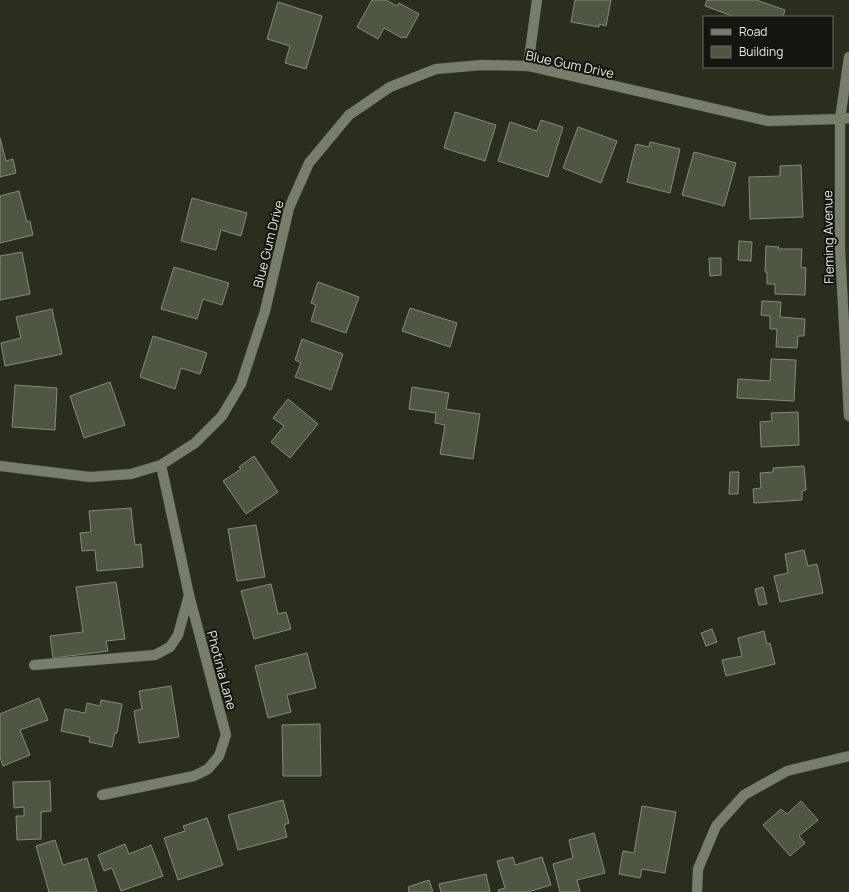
<svg xmlns="http://www.w3.org/2000/svg" width="849" height="892" font-family="Manrope,sans-serif">
<style>
.building{fill:#4f5644;stroke:#858c78}
.lines{fill:none;stroke-linecap:round;stroke-linejoin:round}
.minor-casing{stroke:#45493b;stroke-width:11}
.minor{stroke:#777e6b;stroke-width:10}
.labels{text-anchor:middle;dominant-baseline:central;stroke-width:4;stroke-linejoin:round;paint-order:stroke}
.street-label{font-size:13px;fill:#e6eadf;stroke:#13150e}
</style>
<rect width="100%" height="100%" fill="#292e1e"/>
<g class="building">
<polygon points="372,0 386,0 397,6 399,3 419,14 406,38 403,37 402,38 384,28 378,39 357,27"/>
<polygon points="575,0 611,0 606,26 599,24 599,27 571,22"/>
<polygon points="707,0 756,0 785,10 783,17 732,17 732,16 705,6"/>
<polygon points="278,2 322,16 306,69 285,63 290,46 267,39"/>
<polygon points="455,112 496,125 485,161 444,148"/>
<polygon points="541,120 563,127 548,177 498,161 510,122 537,131"/>
<polygon points="578,127 617,141 601,183 563,168"/>
<polygon points="0,138 6,161 13,159 16,173 0,177"/>
<polygon points="650,142 680,149 670,193 627,182 636,144 649,147"/>
<polygon points="694,152 736,163 724,206 682,195"/>
<polygon points="801,165 803,217 750,219 749,177 780,176 780,166"/>
<polygon points="19,191 27,222 30,221 33,235 0,243 0,196"/>
<polygon points="192,198 247,213 241,236 221,230 216,250 181,241"/>
<polygon points="739,241 752,242 751,261 738,260"/>
<polygon points="766,246 779,247 778,249 802,249 801,267 806,268 805,295 775,294 775,284 767,284 767,272 765,272"/>
<polygon points="22,252 30,294 0,300 0,256"/>
<polygon points="709,258 721,258 721,275 710,276"/>
<polygon points="174,267 229,283 222,305 203,299 197,319 161,309"/>
<polygon points="318,282 359,297 346,333 311,321 316,305 311,303"/>
<polygon points="762,301 781,302 780,317 805,319 804,336 798,336 797,348 776,347 777,329 770,329 770,316 761,315"/>
<polygon points="410,308 457,323 450,347 402,331"/>
<polygon points="52,309 62,354 5,366 1,343 21,338 16,317"/>
<polygon points="153,336 207,353 200,374 181,368 175,389 140,377"/>
<polygon points="302,339 343,354 331,390 295,377 301,363 295,360"/>
<polygon points="771,359 796,360 794,401 737,398 738,379 770,381"/>
<polygon points="110,382 125,425 84,438 70,396"/>
<polygon points="15,385 57,388 55,430 12,427"/>
<polygon points="412,387 449,393 446,409 480,414 473,459 440,454 445,425 435,423 436,413 409,409"/>
<polygon points="288,399 318,424 290,458 271,442 284,426 273,418"/>
<polygon points="798,412 799,445 761,447 760,422 772,421 771,413"/>
<polygon points="254,456 278,492 246,514 223,481 241,469 239,467"/>
<polygon points="804,466 806,490 802,491 802,500 754,503 753,489 761,488 760,473 773,472 773,468"/>
<polygon points="730,472 739,472 738,494 729,494"/>
<polygon points="131,508 135,545 141,544 143,567 97,571 95,550 82,551 80,533 91,532 89,511"/>
<polygon points="256,525 265,577 237,581 228,529"/>
<polygon points="804,550 808,566 817,564 823,593 780,602 774,576 788,573 785,554"/>
<polygon points="116,582 125,639 106,641 108,651 53,658 50,636 83,632 76,587"/>
<polygon points="271,584 278,614 286,612 291,629 254,639 241,591"/>
<polygon points="763,587 767,604 759,605 755,589"/>
<polygon points="712,629 717,642 706,646 701,633"/>
<polygon points="764,631 767,644 770,643 775,664 726,676 722,660 742,656 738,638"/>
<polygon points="307,653 316,688 287,695 291,712 268,718 255,666"/>
<polygon points="171,686 179,737 139,743 134,711 142,709 139,691"/>
<polygon points="39,698 48,720 20,730 30,755 3,766 0,757 0,714"/>
<polygon points="101,700 122,704 117,733 115,733 112,747 89,742 90,737 61,731 65,709 85,713 87,703 100,706"/>
<polygon points="320,724 321,776 283,776 282,725"/>
<polygon points="50,781 51,811 41,812 41,839 17,840 16,816 24,816 24,807 14,808 13,782"/>
<polygon points="283,800 289,823 284,825 287,837 238,850 228,815"/>
<polygon points="801,801 818,820 799,836 805,843 790,856 763,825 781,809 787,814"/>
<polygon points="642,806 676,812 665,873 642,869 640,878 619,874 623,851 634,853"/>
<polygon points="207,818 223,865 178,880 164,838 185,831 183,826"/>
<polygon points="594,833 605,873 577,880 580,892 560,892 553,864 573,858 569,840"/>
<polygon points="55,840 63,865 87,858 97,892 49,892 36,846"/>
<polygon points="125,844 129,854 151,845 163,876 121,891 112,868 104,871 98,855"/>
<polygon points="513,857 515,865 542,857 551,885 528,892 499,892 498,890 505,888 497,861"/>
<polygon points="486,874 490,892 441,892 439,884"/>
<polygon points="429,880 433,892 409,892 408,887"/>
</g>
<g class="lines">
<defs>
<g id="minor">
<polyline points="849,57 840,119 840,250 849,416"/>
<polyline points="528,66 537,0"/>
<polyline points="0,466 90,477 131,474 161,465 195,443 222,416 241,384 265,311 289,208 309,163 349,115 390,87 436,69 482,65 528,66 768,121 840,119 849,118"/>
<polyline points="34,665 155,655 170,647 178,635 189,595"/>
<polyline points="102,795 194,776 208,769 219,756 226,735 189,595 161,465"/>
<polyline points="697,892 698,869 716,826 744,795 787,771 849,756"/>
</g>
</defs>
<use href="#minor" class="minor-casing"/>
<use href="#minor" class="minor"/>
</g>
<g class="labels">
<g class="street-label">
<text transform="translate(570 64) rotate(12)">Blue Gum Drive</text>
<text transform="translate(828 237) rotate(-91)">Fleming Avenue</text>
<text transform="translate(268 244) rotate(-76)">Blue Gum Drive</text>
<text transform="translate(222 670) rotate(75)">Photinia Lane</text>
</g>
</g>
<rect x="703" y="16" width="130" height="52" fill="#13150e" stroke="#676a62"/>
<rect x="711" y="29" width="20" height="6" fill="#777e6b" stroke="#676a62"/>
<text x="739" y="36" font-size="12" fill="#e6eadf">Road</text>
<rect x="711" y="46" width="20" height="12" fill="#4f5644" stroke="#676a62"/>
<text x="739" y="56" font-size="12" fill="#e6eadf">Building</text>
</svg>
